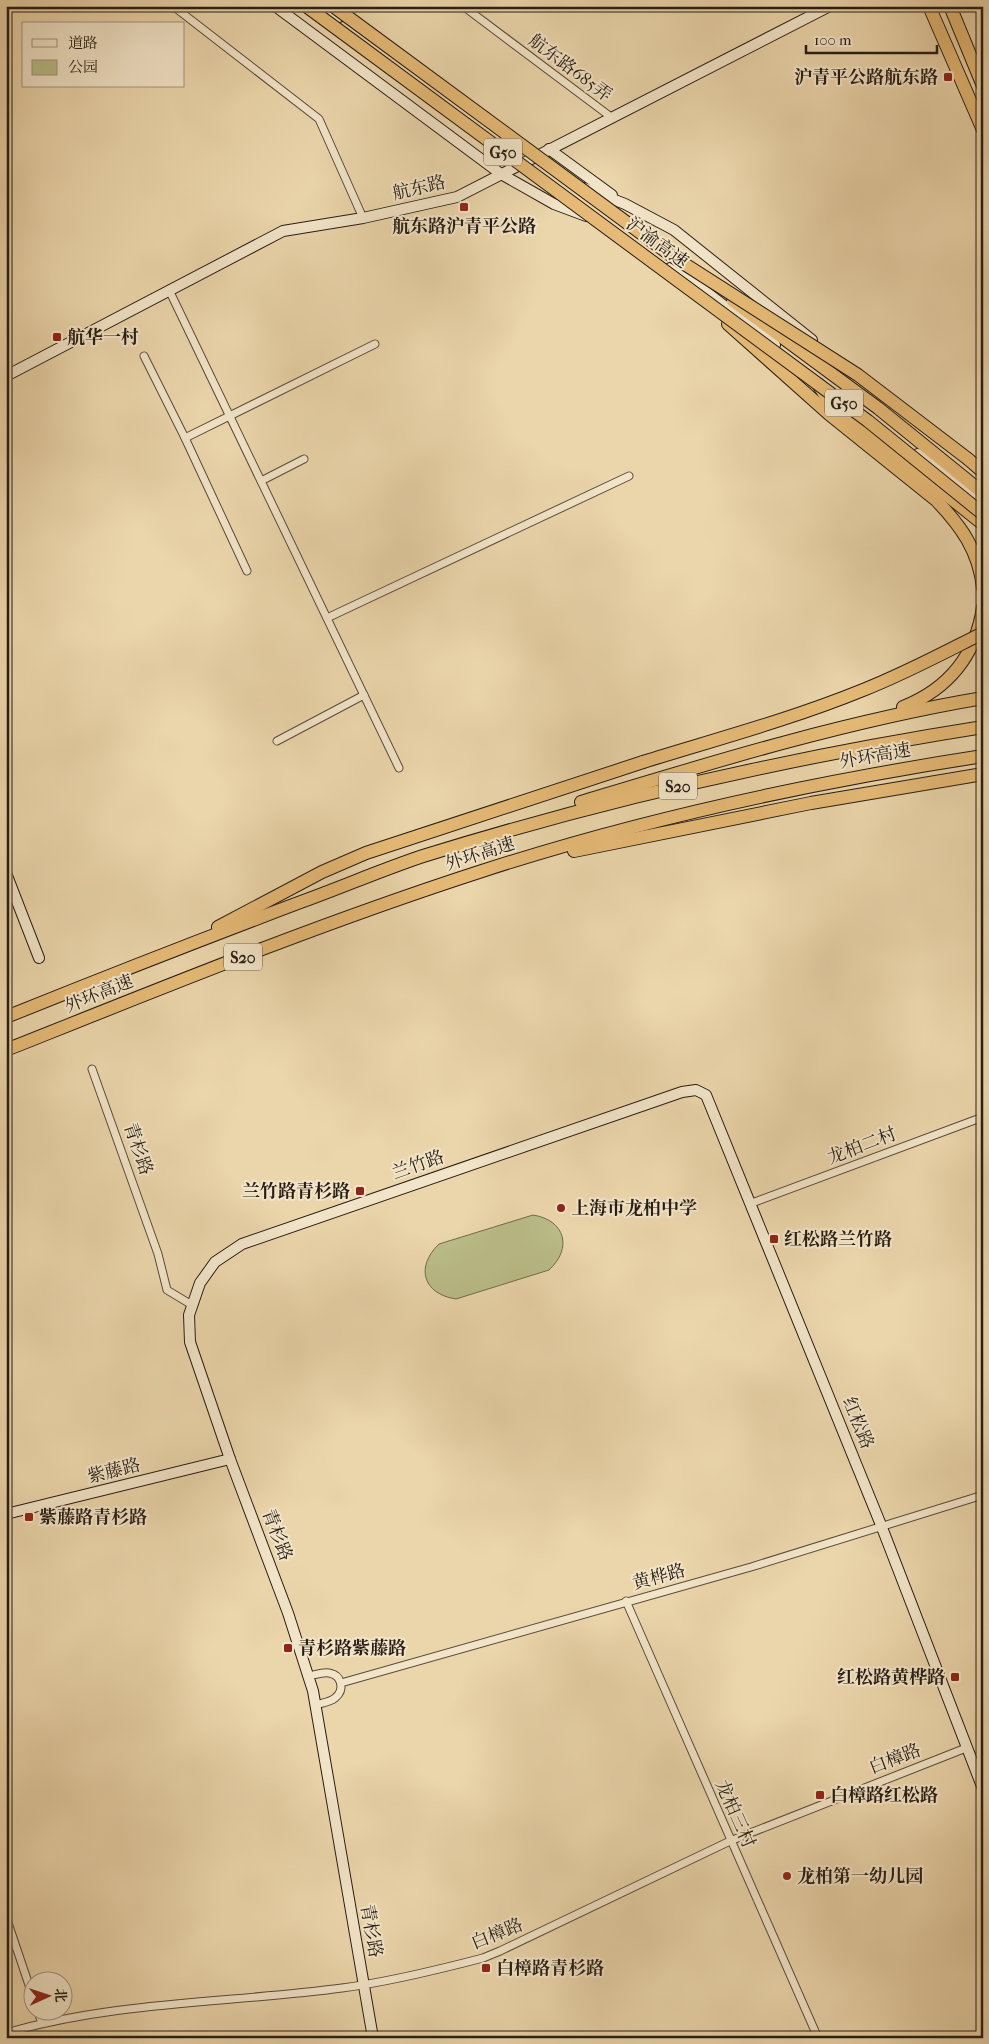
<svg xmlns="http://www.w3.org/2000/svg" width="989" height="2044" font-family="'IM FELL French Canon','Noto Serif SC',serif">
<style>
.green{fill:#babc87;stroke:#706c4e}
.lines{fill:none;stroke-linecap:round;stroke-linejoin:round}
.street-casing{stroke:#584b3a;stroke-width:9}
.secondary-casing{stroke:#271d14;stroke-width:12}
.highway-casing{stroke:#271d14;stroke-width:14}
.street{stroke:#f2e4c8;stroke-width:7}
.secondary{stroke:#f2e4c8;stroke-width:10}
.highway{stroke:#e6ba76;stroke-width:12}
.highway-bridge-casing{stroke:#271d14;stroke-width:14;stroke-linecap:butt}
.highway-bridge{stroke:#e6ba76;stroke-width:12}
.poi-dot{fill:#8f2418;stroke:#f2e4c8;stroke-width:2}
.labels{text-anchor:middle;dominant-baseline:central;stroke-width:4;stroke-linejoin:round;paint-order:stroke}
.shield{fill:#f2e4c8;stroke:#64594a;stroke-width:1}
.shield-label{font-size:16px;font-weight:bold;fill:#271d14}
.street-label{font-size:18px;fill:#271d14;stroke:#f2e4c8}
.poi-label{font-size:18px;font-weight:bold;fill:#271d14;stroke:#f2e4c8;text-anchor:start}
</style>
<rect width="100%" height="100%" fill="#ebd5ab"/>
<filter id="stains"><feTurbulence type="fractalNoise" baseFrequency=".004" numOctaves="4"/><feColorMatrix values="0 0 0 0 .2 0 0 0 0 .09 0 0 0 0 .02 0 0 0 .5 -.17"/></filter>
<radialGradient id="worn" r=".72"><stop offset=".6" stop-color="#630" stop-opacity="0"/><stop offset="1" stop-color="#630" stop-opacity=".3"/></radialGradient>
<path class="green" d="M533,1215c32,5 40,33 16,55l-93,29c-33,-5 -41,-32 -17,-55z"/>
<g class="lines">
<defs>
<g id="street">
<polyline points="173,6 319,119 363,218"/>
<polyline points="463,6 611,117"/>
<polyline points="170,292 399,768"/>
<polyline points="144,356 185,438 375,344"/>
<polyline points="185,438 247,571"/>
<polyline points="261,481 304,459"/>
<polyline points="327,618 629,476"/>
<polyline points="277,741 364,695"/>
<polyline points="92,1069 158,1254 167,1290 192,1305"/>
<polyline points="752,1203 983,1117"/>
<polyline points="626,1601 818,2038"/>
<path d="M309,1676c6,-1 13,-4 20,-3 13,2 16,17 6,25 -5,4 -13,5 -19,7"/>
<polyline points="341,1683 751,1567 983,1495"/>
<polyline points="6,1917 32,1994"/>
<polyline points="38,2012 42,2023"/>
<path d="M6,2033c110,-32 224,-30 336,-45 47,-6 95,-18 141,-30l17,-7 230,-110 236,-93"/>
</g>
<g id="secondary">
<polyline points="275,6 501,174 554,204 586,216"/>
<polyline points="323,6 339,17"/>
<polyline points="549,149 612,195"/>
<polyline points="584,188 625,204 674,230 812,340"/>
<polyline points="670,268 696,284 775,345"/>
<polyline points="6,376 283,231 363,218 457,197 830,6"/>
<polyline points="918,454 983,504"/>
<polyline points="6,873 39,958"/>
<polyline points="6,1514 230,1459"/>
<polyline points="373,2038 313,1691 288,1613 230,1459 190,1342 189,1315 200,1283 215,1262 242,1244 682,1092 696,1090 706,1095 881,1525 983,1789"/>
</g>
<g id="highway">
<polyline points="929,6 983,130"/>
<polyline points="950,6 983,86"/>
<polyline points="733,301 878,408 983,493"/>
<path d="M728,324l101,90 107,86c25,26 43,51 47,88"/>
<polyline points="818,384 828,400 983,524"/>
<polyline points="968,459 983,472"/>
<path d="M903,707c45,-18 73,-52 80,-100"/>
<path d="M581,802c132,-40 265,-81 402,-104"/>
<polyline points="574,851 811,803 983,774"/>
<polyline points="218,927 322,872 366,853 643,762"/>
<path d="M6,1017c97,-39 194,-77 292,-114 42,-15 83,-33 125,-47 183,-57 370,-99 560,-129"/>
<path d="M6,1050c158,-63 315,-127 476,-179 163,-53 332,-89 501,-115"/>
</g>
</defs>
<use href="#street" class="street-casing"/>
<use href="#secondary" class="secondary-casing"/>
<use href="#highway" class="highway-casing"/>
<use href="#street" class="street"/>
<use href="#secondary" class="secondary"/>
<use href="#highway" class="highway"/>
<defs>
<g id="highway-bridge">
<polyline points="306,6 868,421 983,514"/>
<polyline points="333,6 672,256 858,375 968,459"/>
<path d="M643,762c74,-23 149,-43 220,-72 41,-16 80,-37 120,-57"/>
</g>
</defs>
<use href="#highway-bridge" class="highway-bridge-casing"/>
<use href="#highway-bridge" class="highway-bridge"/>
</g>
<g class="poi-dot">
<rect x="943" y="72" width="10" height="10" rx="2.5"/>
<rect x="459" y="202" width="10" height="10" rx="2.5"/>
<rect x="52" y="332" width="10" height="10" rx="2.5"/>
<rect x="355" y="1186" width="10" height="10" rx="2.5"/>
<circle cx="561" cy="1208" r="5"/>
<rect x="769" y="1234" width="10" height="10" rx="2.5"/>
<rect x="24" y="1512" width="10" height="10" rx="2.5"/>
<rect x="283" y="1643" width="10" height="10" rx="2.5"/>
<rect x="950" y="1672" width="10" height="10" rx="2.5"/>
<rect x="815" y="1790" width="10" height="10" rx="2.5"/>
<circle cx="787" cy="1876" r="5"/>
<rect x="481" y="1963" width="10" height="10" rx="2.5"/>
</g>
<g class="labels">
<g class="shield">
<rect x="484" y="138.5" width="38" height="27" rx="4"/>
<rect x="825" y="389.5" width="38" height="27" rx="4"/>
<rect x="659" y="772.5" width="38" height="27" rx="4"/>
<rect x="224" y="943.5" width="38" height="27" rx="4"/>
</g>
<g class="shield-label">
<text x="503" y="152">G50</text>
<text x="844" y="403">G50</text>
<text x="678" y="786">S20</text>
<text x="243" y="957">S20</text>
</g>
<g class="street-label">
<text transform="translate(570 68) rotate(37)">航东路685弄</text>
<text transform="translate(419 188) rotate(-13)">航东路</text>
<text transform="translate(657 243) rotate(36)">沪渝高速</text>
<text transform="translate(875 756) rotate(-10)">外环高速</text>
<text transform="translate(480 854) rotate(-18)">外环高速</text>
<text transform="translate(99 994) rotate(-22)">外环高速</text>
<text transform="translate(862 1146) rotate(-21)">龙柏二村</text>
<text transform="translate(138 1149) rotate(71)">青杉路</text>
<text transform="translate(418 1165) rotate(-19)">兰竹路</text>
<text transform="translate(858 1423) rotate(68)">红松路</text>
<text transform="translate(114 1471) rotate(-14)">紫藤路</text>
<text transform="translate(277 1535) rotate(69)">青杉路</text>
<text transform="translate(659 1577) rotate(-15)">黄桦路</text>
<text transform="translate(895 1759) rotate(-21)">白樟路</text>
<text transform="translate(735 1814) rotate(66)">龙柏三村</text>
<text transform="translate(371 1931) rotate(80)">青杉路</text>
<text transform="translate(497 1934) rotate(-22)">白樟路</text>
</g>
<g class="poi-label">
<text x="938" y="77" text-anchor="end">沪青平公路航东路</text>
<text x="464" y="226" text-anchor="middle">航东路沪青平公路</text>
<text x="67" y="337">航华一村</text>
<text x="350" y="1191" text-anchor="end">兰竹路青杉路</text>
<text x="571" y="1208">上海市龙柏中学</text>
<text x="784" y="1239">红松路兰竹路</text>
<text x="39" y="1517">紫藤路青杉路</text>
<text x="298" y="1648">青杉路紫藤路</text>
<text x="945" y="1677" text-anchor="end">红松路黄桦路</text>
<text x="830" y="1795">白樟路红松路</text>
<text x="797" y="1876">龙柏第一幼儿园</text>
<text x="496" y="1968">白樟路青杉路</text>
</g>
</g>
<rect width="989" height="2044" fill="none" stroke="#ebd5ab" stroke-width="25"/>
<rect x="8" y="8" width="974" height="2029" fill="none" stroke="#271d14" stroke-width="2.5"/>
<rect x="12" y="12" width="964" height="2019" fill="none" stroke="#271d14"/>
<rect x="22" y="22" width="162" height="65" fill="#f2e4c8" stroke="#a19480"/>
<rect x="32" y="39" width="25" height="8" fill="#f2e4c8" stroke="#a19480"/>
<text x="68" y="48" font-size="15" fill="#271d14">道路</text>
<rect x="32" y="60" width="25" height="15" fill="#babc87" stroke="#a19480"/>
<text x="68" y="72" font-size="15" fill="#271d14">公园</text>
<g transform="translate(48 1996) rotate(87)"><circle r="24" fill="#f2e4c8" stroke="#a19480"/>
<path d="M0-4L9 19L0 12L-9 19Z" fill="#8f2418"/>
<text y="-8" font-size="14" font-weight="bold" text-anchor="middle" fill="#271d14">北</text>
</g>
<path d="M806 45v8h131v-8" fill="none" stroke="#271d14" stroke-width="2.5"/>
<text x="814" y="45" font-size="15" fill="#271d14" stroke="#f2e4c8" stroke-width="4" paint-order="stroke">100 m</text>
<rect width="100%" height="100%" filter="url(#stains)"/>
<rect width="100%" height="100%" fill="url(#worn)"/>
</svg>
